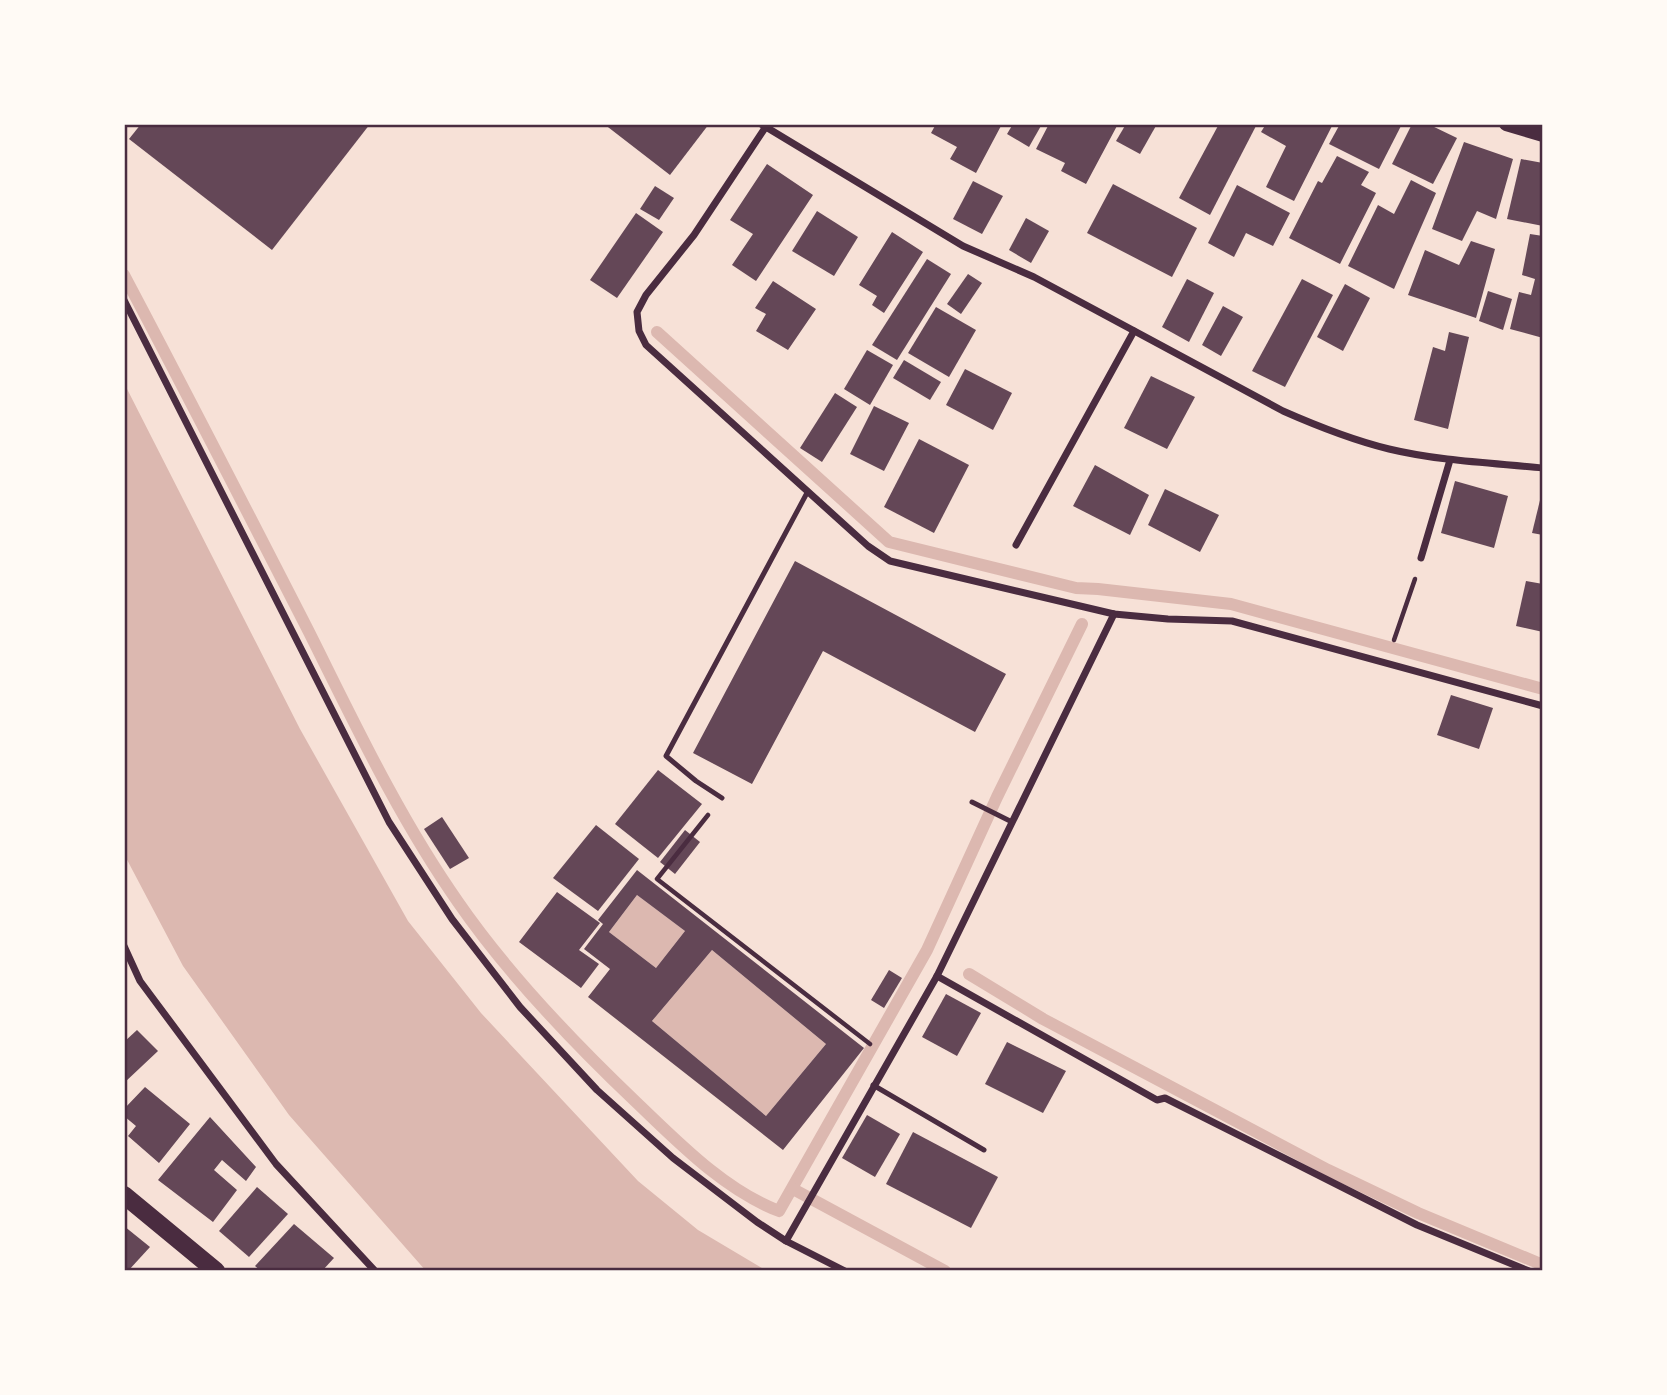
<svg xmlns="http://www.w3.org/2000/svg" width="1667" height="1395" font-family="Overpass,sans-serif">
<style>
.water{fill:#dcb8b0}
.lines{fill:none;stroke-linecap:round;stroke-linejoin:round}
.stream{stroke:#dcb8b0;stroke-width:12}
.building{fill:#644757;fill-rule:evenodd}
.path{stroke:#4a2c40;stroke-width:4.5}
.service{stroke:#4a2c40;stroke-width:5}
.minor{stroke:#4a2c40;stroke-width:7}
.secondary{stroke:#4a2c40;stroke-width:14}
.primary{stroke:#4a2c40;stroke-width:18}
.neatline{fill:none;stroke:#4a2c40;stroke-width:2.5}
</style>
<rect width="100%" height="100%" fill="#f7e1d7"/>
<g class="water">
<polygon points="124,383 300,729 408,921 481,1013 638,1181 698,1230 767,1271 426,1271 289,1115 183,966 124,854"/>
<polygon points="637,895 685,931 656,968 609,932"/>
<polygon points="712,950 826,1044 766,1116 652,1021"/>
</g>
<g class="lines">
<g class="stream">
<path d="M124,275c63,119 124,238 185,357 46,92 90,186 149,270 49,71 116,141 178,200 42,40 88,88 143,109l148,-261 70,-153 85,-173"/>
<polyline points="657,332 889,542 1076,588 1098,589 1231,604 1543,689"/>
<polyline points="969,974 1043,1019 1328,1170 1418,1213 1543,1265"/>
<polyline points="793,1189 945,1271"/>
</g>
</g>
<g class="building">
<polygon points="141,124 370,124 272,250 129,139"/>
<polygon points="604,124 709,124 670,175"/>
<polygon points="936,124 1002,124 976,173 950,159 957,147 931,133"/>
<polygon points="1013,124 1042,124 1029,147 1007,134"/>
<polygon points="1049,124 1118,124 1086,184 1061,171 1065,163 1036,149"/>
<polygon points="1126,124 1157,124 1140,154 1116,141"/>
<polygon points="1219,124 1257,124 1210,215 1179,198"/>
<polygon points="1266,124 1333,124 1294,201 1266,187 1286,146 1261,132"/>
<polygon points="1340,124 1402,124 1379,169 1329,144"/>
<polygon points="1412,124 1428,124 1457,138 1433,184 1392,164"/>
<polygon points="1464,142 1513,159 1496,219 1477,211 1462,241 1432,229"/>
<polygon points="1337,156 1369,172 1361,185 1376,193 1340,264 1289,238 1318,181 1322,183"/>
<polygon points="1521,159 1543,163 1543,226 1507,219"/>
<polygon points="767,164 813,195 756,281 732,265 753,234 730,220"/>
<polygon points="1411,180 1436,193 1394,289 1348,266 1378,205 1394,214"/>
<polygon points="973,181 1003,196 982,234 953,219"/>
<polygon points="1113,184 1197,228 1172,277 1087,233"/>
<polygon points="1237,185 1290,213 1273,246 1246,233 1234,257 1208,243"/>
<polygon points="655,186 674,198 659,220 640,209"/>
<polygon points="817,211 858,237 834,276 792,251"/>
<polygon points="636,213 663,232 617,298 590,280"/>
<polygon points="1026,218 1049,231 1031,263 1009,250"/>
<polygon points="892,232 923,252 884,313 872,305 877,296 859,285"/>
<polygon points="1530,234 1543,236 1543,338 1510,329 1519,292 1531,295 1535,279 1522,275"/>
<polygon points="1471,241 1495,249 1476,318 1408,295 1425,250 1459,265"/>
<polygon points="927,259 951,274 897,360 872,345"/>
<polygon points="968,274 982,283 961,314 947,304"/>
<polygon points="1187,279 1214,293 1189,342 1162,327"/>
<polygon points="1302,279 1333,295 1285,387 1252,371"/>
<polygon points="773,281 816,309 788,350 756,331 766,314 755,308"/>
<polygon points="1345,284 1370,298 1343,351 1317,337"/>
<polygon points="1488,291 1512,299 1503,330 1479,321"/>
<polygon points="1223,306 1243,317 1221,356 1202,345"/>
<polygon points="936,307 976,330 949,377 908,353"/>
<polygon points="1449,332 1469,337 1448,429 1414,420 1433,347 1445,351"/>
<polygon points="867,350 893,365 870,405 844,389"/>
<polygon points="904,360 941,382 930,400 893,378"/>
<polygon points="965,369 1012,393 993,430 946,405"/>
<polygon points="1151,376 1195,397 1167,449 1124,428"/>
<polygon points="835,393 857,407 822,462 800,448"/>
<polygon points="874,406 909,423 884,471 850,454"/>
<polygon points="919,439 969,465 934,533 884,507"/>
<polygon points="1095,465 1149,495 1130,535 1073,506"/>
<polygon points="1455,481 1508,496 1494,548 1441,533"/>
<polygon points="1165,489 1219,515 1200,552 1148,525"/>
<polygon points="1542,492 1543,493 1543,535 1532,533"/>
<polygon points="795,561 1006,674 975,732 823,651 752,784 693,753"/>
<polygon points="1526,581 1543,584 1543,632 1516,626"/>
<polygon points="1451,695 1493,708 1479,749 1437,735"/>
<polygon points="658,770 702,804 658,858 615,824"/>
<polygon points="442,817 469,858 450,869 424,829"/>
<polygon points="596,825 639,859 598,911 553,878"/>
<polygon points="685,830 700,842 675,874 660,862"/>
<path d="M637,870l227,178 -81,102 -195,-153 22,-28 -26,-20 19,-25 -5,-4zM637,895l48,36 -29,37 -47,-36zM712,950l114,94 -60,72 -114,-95z"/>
<polygon points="557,892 600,923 579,950 599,964 581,988 519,942"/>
<polygon points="889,970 902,978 884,1008 871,1000"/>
<polygon points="946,994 981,1013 957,1056 922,1037"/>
<polygon points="137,1030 158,1051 124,1083 124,1042"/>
<polygon points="1007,1042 1066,1071 1043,1113 985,1084"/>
<polygon points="145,1087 190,1124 159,1163 128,1136 136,1126 124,1116 124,1109"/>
<polygon points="867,1115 900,1134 875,1177 842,1158"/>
<polygon points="210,1117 256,1167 246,1181 222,1160 214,1170 237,1190 213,1222 158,1180"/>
<polygon points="913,1132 998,1177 971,1228 886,1184"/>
<polygon points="257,1187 288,1214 249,1257 219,1231"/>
<polygon points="294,1224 334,1258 322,1271 261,1271 255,1266"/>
<polygon points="124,1226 150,1247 128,1271 124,1271"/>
</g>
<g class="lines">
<g class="path">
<polyline points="1394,640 1415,579"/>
<polyline points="708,815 657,879 870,1044"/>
</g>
<g class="service">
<polyline points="722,798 696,781 666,756 808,491"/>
<polyline points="972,802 1012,822"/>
<polyline points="873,1085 984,1150"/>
</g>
<g class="minor">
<path d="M761,124l202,122 71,31 249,134c34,15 69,29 106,38 50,12 103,14 154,19"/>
<polyline points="765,128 694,235 646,295 637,312 639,331 646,345 868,546 890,561 1114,614 1168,619 1232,621 1543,706"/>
<polyline points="124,300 389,822 452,919 520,1007 597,1090 673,1158 757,1222 786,1241 845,1271"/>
<polyline points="1016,545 1134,331"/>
<polyline points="1421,558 1450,460"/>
<polyline points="124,946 140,981 276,1164 375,1271"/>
<polyline points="937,976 1157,1100 1165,1098 1417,1225 1529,1271"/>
<polyline points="786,1241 937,976 1114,614"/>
</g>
<polyline class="secondary" points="1506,124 1543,135"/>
<polyline class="primary" points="124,1195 216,1271"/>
</g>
<rect width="1667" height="1395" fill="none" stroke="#fffaf5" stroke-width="252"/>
<rect x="126" y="126" width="1415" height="1143" class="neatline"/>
</svg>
